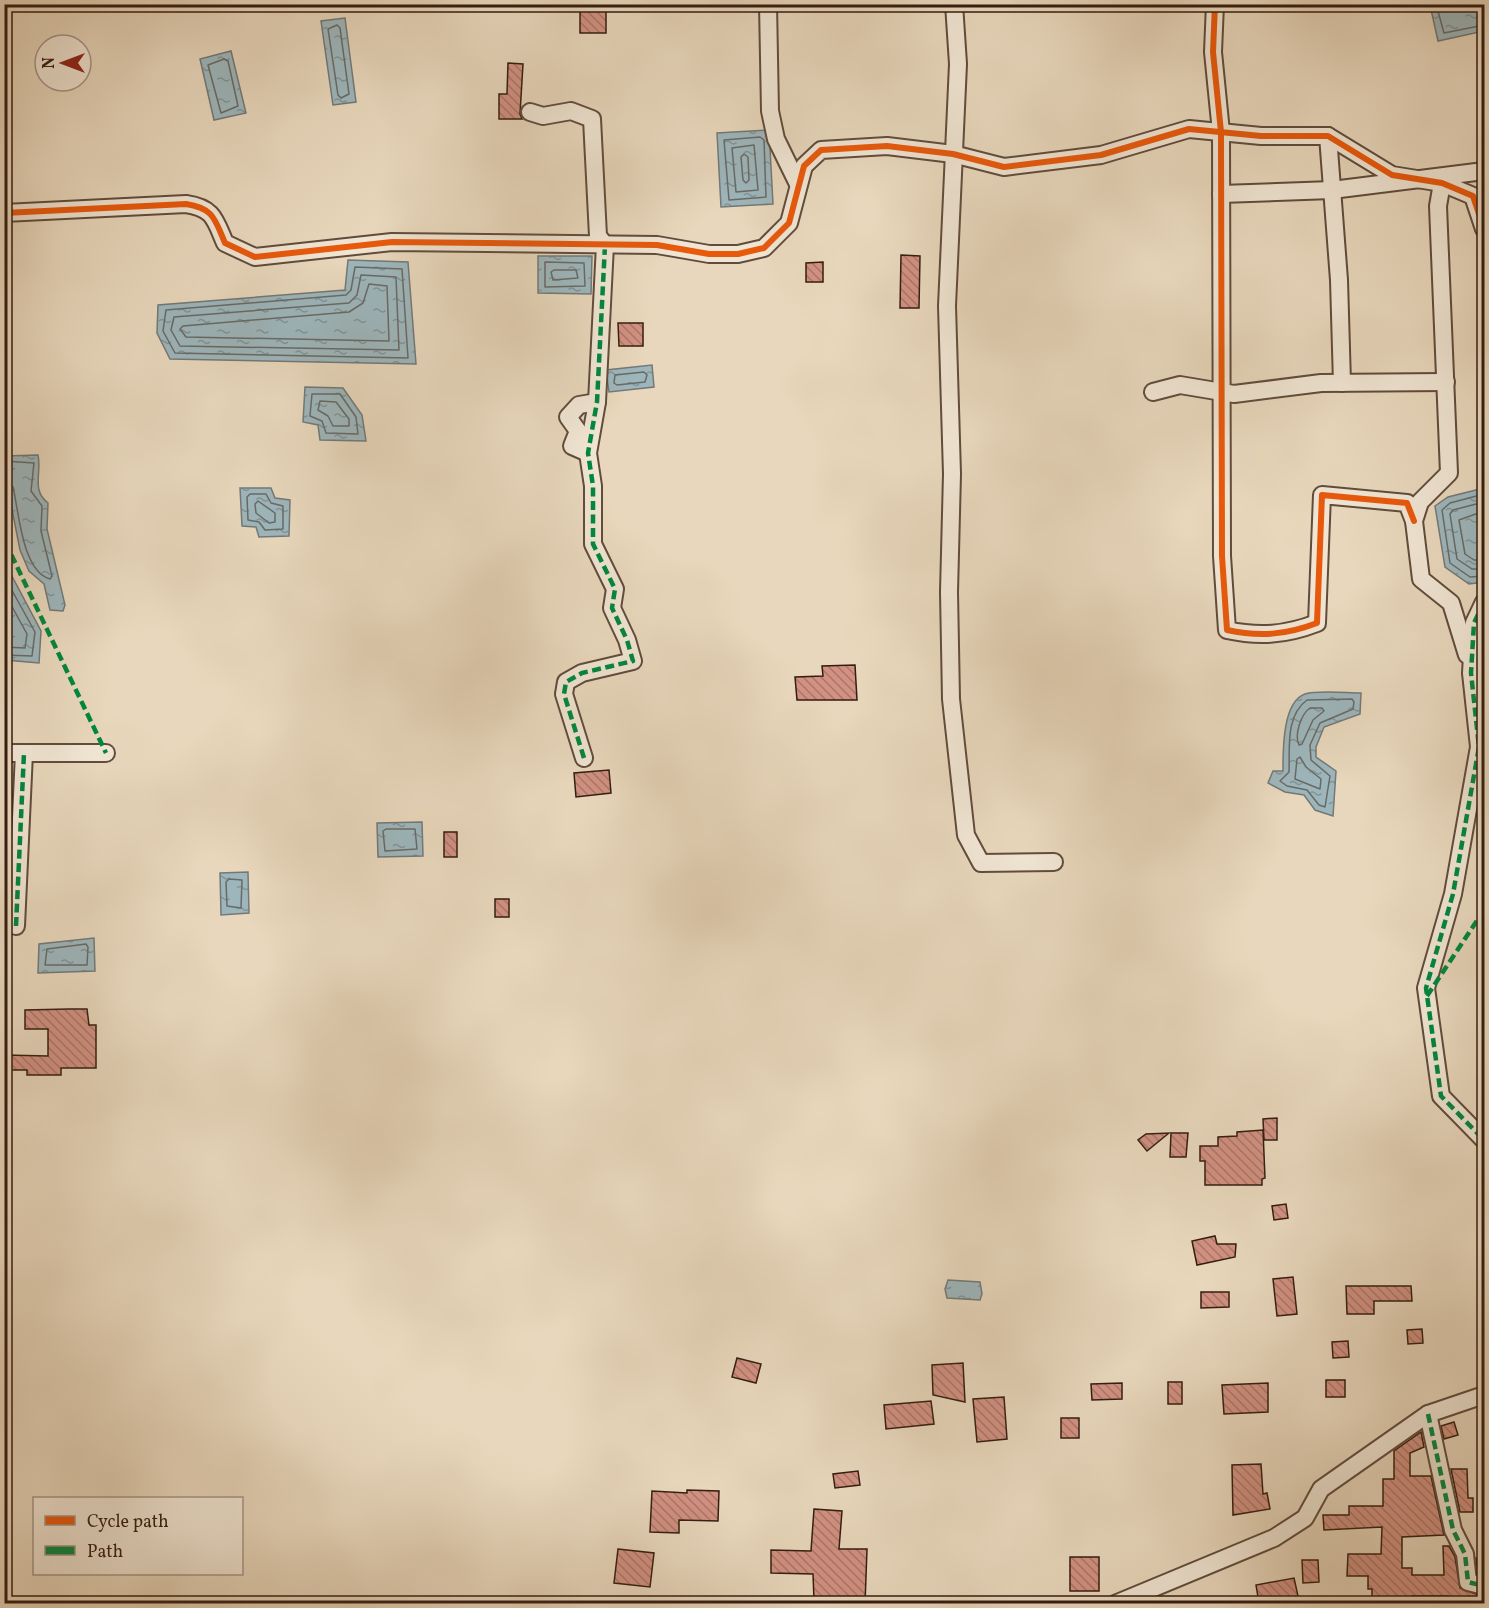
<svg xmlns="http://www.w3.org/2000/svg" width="1489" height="1608" font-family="Vollkorn,serif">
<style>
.water{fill:url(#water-ripples);stroke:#737978;stroke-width:1.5}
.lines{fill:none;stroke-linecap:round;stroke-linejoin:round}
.shore{stroke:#686a66;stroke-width:1.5}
.building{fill:url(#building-back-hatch);stroke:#341d11;stroke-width:1.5}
.minor-casing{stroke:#614c3c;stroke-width:20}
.minor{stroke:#f0e5d3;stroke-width:16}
.quiet{stroke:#00873e;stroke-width:4.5;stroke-dasharray:9 4.5;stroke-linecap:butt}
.cycleway-casing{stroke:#f0e5d3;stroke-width:10}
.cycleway{stroke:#e8590c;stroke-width:6}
</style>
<defs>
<pattern id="water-ripples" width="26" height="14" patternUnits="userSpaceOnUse" patternTransform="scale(1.5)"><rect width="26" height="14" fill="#9db6bc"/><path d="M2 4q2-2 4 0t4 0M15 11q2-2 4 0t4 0" fill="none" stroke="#819397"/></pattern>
<pattern id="building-back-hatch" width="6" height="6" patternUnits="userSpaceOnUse" patternTransform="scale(1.5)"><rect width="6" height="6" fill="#d29182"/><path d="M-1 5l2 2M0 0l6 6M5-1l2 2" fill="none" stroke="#ab7669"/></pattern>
</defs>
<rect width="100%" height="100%" fill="#e8d7bc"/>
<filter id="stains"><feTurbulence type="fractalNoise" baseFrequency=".00333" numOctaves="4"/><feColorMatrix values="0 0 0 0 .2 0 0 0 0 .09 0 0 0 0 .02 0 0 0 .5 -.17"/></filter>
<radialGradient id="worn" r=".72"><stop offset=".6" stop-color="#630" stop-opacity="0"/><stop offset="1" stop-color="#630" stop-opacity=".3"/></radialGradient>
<g class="water">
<polygon points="1430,5 1484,5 1484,31 1438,41"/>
<polygon points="345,18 356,102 333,105 321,21"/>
<polygon points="231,51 246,113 214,120 200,59"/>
<polygon points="769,130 773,204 721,207 717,133"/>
<polygon points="538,256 592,256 591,294 538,293"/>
<polygon points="348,260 408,262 416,364 170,359 157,333 158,305 345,290"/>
<polygon points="652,365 654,387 609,392 606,370"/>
<polygon points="305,387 343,388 362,415 366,441 320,440 318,425 303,422"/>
<path d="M38,455c4,18 -7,35 10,48l-1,26 18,76 -2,6 -13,-1 -6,-26 -15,-13 -9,-21 -15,-76v-18z"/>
<polygon points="240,488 271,488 275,498 290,500 289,536 259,537 256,527 242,526"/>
<polygon points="1484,488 1484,582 1469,584 1445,567 1435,506 1448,497"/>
<polygon points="5,563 41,631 39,663 5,660"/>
<path d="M1361,693l-1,21 -36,13 -8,20v10l20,14 -3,45 -18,-6 -11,-15 -19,-3 -17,-9 5,-12h10c0,-19 -1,-69 22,-77 13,-4 41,-1 56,-1z"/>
<polygon points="422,822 423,856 378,857 377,823"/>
<polygon points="248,872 249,913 221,915 220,873"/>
<polygon points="94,938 95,971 38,973 39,944"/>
<polygon points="948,1280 980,1282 982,1294 980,1300 947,1298 945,1289"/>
</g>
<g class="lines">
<g class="shore">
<polyline points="1436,4 1444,33 1484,25"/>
<polygon points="337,25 340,28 349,94 341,98 338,95 328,29"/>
<polygon points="224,59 228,61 238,106 221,113 208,65"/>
<polygon points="760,137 764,140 766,197 729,200 724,140"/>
<polygon points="754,145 758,190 736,192 732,148"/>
<polygon points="744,154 748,157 749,180 746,183 743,180 741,157"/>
<polygon points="545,262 584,263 585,286 545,287"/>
<polygon points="355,267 402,269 408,358 175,353 163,331 166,310 346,295 351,290"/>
<polygon points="554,270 576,270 578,278 553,280 551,272"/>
<polygon points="361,275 396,277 399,350 180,346 171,330 174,317 349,303 357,295"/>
<polygon points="369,284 387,286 389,341 186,337 180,329 183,326 349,312 363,303"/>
<polygon points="644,372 647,375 645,382 617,385 614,383 615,375"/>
<polygon points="312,394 340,394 356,417 358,434 326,433 322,421 310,416"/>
<polygon points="320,401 336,402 349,419 349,426 333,426 328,416 318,410"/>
<path d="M4,461l30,2 -3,28 11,15 -1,25 11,45 -2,3c-28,-8 -31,-67 -37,-92l-9,-5"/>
<polygon points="250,494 266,494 271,503 283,506 283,529 265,530 259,522 248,520 247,497"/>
<polyline points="1484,494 1450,503 1442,510 1450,563 1470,577 1484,576"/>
<polygon points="258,501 275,513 275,522 269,523 256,513 255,504"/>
<polyline points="1484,502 1453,510 1450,514 1457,559 1472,569 1484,569"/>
<polyline points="1484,511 1459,520 1465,554 1474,560 1484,560"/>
<polyline points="4,576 35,632 32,656 4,655"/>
<polyline points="4,592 27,634 25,648 4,647"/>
<path d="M1307,700l45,-1 2,3 -1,7 -33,14 -10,22 1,15 19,16 -5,31 -6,-2 -12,-15 -20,-4 -7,-5 9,-9c1,-23 -4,-56 18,-72z"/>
<path d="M1310,708h12l2,3 -11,9 -11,24 -3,1c-5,-10 2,-31 11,-37z"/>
<polygon points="1300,757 1306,767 1321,779 1320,789 1295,779 1297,759"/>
<polygon points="386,829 415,829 417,849 385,851 383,831"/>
<polygon points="229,879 242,880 241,908 227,906 226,882"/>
<polygon points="86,944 88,947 87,965 45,965 47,949"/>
</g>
</g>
<g class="building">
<rect x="580" y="7" width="26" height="26"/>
<polygon points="508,63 523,64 520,114 522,119 499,119 499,94 507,94"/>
<polygon points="901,255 920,256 919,308 900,308"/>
<polygon points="823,262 823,282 806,282 806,263"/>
<polygon points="618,323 643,323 643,346 619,346"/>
<polygon points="855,665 857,700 797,700 795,677 823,676 822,666"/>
<polygon points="609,770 611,793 576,797 574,773"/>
<rect x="444" y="832" width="13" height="25"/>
<rect x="495" y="899" width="14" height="18"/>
<polygon points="69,1009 87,1009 89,1025 96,1025 96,1068 61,1068 61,1075 27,1075 27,1070 4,1070 4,1055 48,1056 48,1029 25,1029 25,1010"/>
<polygon points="1277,1118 1277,1140 1264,1140 1263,1119"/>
<polygon points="1263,1130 1265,1178 1262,1179 1262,1185 1205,1185 1205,1161 1200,1161 1200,1146 1218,1146 1218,1137 1237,1136 1237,1132"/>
<polygon points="1169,1133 1147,1151 1138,1140 1146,1134"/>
<polygon points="1171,1133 1188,1133 1186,1157 1170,1157"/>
<polygon points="1286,1204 1288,1218 1274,1220 1272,1206"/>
<polygon points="1215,1236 1217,1244 1236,1244 1235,1257 1197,1265 1192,1241"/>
<polygon points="1293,1277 1297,1314 1277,1316 1273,1279"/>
<polygon points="1346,1286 1411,1286 1412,1301 1374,1301 1374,1314 1347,1314"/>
<polygon points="1201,1292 1229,1292 1229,1307 1201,1308"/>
<polygon points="1422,1329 1423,1343 1408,1344 1407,1330"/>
<polygon points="1348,1341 1349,1357 1333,1358 1332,1342"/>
<polygon points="737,1358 761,1364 756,1383 732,1377"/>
<polygon points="963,1363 965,1402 933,1395 932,1365"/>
<rect x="1326" y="1380" width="19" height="17"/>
<rect x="1168" y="1382" width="14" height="22"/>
<polygon points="1122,1383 1122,1399 1092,1400 1091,1384"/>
<polygon points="1268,1383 1268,1412 1224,1414 1222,1385"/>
<polygon points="1004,1397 1007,1439 977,1442 973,1399"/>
<polygon points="931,1401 934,1424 886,1429 884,1405"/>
<rect x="1061" y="1418" width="18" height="20"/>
<polygon points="1454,1422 1458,1435 1444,1439 1441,1426"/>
<polygon points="1421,1432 1424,1447 1410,1453 1410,1476 1431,1476 1444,1535 1402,1537 1402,1568 1412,1568 1412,1575 1444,1575 1443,1546 1449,1546 1455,1557 1460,1588 1481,1596 1481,1604 1448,1604 1448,1596 1412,1596 1412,1602 1372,1602 1372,1589 1368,1589 1368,1576 1347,1576 1348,1554 1381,1554 1382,1527 1324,1530 1323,1515 1349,1515 1349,1506 1383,1506 1383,1479 1394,1479 1394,1451"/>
<polygon points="1261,1464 1263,1494 1267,1493 1270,1509 1233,1515 1232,1465"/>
<polygon points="1451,1469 1467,1469 1468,1498 1473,1498 1473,1512 1460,1512"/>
<polygon points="858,1471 860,1485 835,1488 833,1474"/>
<polygon points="687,1490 719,1491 718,1521 679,1520 679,1533 650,1532 652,1491 687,1493"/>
<polygon points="814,1509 842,1511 839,1549 867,1549 865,1604 839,1604 839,1598 814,1600 813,1574 771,1573 771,1550 811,1551"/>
<polygon points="618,1549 654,1553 650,1587 614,1583"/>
<rect x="1070" y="1557" width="29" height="34"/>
<polygon points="1476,1558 1482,1558 1483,1575 1478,1574"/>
<polygon points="1302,1560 1318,1560 1319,1582 1303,1583"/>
<polygon points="1294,1578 1298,1596 1259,1603 1256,1585"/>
</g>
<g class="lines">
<defs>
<g id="minor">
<polyline points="768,4 770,111 776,139 798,184"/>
<polyline points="954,4 958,64 947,306 952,474 949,592 951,699 966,835 981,863 1054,862"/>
<path d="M1215,4l-2,48 8,80 1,424 5,74c32,7 59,5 90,-7l5,-128 85,8 7,18"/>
<polyline points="530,112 543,116 571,111 592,119 598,236 605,245 597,402 588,453 593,486 593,544 615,589 612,608 627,640 633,661 582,673 566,682 564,694 584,758"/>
<polyline points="1328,136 1339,280 1342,383"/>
<polyline points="1442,183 1438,206 1449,473 1420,502 1414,521 1421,579 1451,603 1467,655"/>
<polyline points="1221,194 1332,190 1484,171"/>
<path d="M4,213l182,-9c28,4 29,16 39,39l30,14 137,-15 265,3 52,9h29l26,-6 25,-25 15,-57 17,-16 66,-4 66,8 51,13 97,-12 88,-26 72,7h67l64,39 50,8 31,13 11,33"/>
<polyline points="1153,392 1180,385 1234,394 1321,383 1446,382"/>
<polyline points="588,453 572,446 578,431 568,417 579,405 597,402"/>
<polyline points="1484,602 1474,623 1471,673 1479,747 1453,894 1426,988 1441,1096 1484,1140"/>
<polyline points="4,753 106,753"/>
<polyline points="16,926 24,753"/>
<polyline points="1428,1414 1453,1530 1465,1554 1468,1582 1484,1586"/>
<polyline points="1115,1604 1274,1538 1305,1518 1321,1489 1428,1414 1484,1395"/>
</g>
</defs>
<use href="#minor" class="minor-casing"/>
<use href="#minor" class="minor"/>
<g class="quiet">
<polyline points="4,140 10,148 4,211"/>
<polyline points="4,219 9,329 4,345"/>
<polyline points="4,529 11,554 106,753"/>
<polyline points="1484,602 1474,623 1471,673 1479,747 1453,894 1426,988 1441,1096 1484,1140"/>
<polyline points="584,758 564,694 566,682 582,673 633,661 627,640 612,608 615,589 593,544 593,486 588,453 597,402 605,245"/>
<polyline points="16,926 24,753"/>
<polyline points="1427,996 1484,910"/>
<polyline points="1428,1414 1453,1530 1465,1554 1468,1582 1484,1586"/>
</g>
<defs>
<g id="cycleway">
<path d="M1215,4l-2,48 8,80 1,424 5,74c32,7 59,5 90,-7l5,-128 85,8 7,18"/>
<path d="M4,213l182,-9c28,4 29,16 39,39l30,14 137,-15 265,3 52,9h29l26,-6 25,-25 15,-57 17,-16 66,-4 66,8 51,13 97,-12 88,-26 72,7h67l64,39 50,8 31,13 11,33"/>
</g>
</defs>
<use href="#cycleway" class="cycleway-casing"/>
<use href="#cycleway" class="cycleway"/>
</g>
<rect width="1489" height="1608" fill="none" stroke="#e8d7bc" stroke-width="24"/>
<rect x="6" y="6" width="1477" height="1596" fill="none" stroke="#341d11" stroke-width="3"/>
<rect x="12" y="12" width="1465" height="1584" fill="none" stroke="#341d11" stroke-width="1.5"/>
<rect x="33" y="1497" width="210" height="78" fill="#f0e5d3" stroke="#a59585" stroke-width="1.5"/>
<rect x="45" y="1516" width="30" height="9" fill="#e8590c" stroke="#a59585" stroke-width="1.5"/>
<text x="87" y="1527" font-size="18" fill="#341d11">Cycle path</text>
<rect x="45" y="1546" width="30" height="9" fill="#00873e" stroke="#a59585" stroke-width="1.5"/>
<text x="87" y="1557" font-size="18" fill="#341d11">Path</text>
<g transform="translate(63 63) rotate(270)"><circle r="28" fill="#f0e5d3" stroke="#a59585" stroke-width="1.5"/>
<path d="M0-4.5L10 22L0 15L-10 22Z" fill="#8f2418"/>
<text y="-9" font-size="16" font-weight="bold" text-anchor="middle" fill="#341d11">N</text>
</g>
<rect width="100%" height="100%" filter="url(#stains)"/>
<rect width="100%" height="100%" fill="url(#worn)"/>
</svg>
